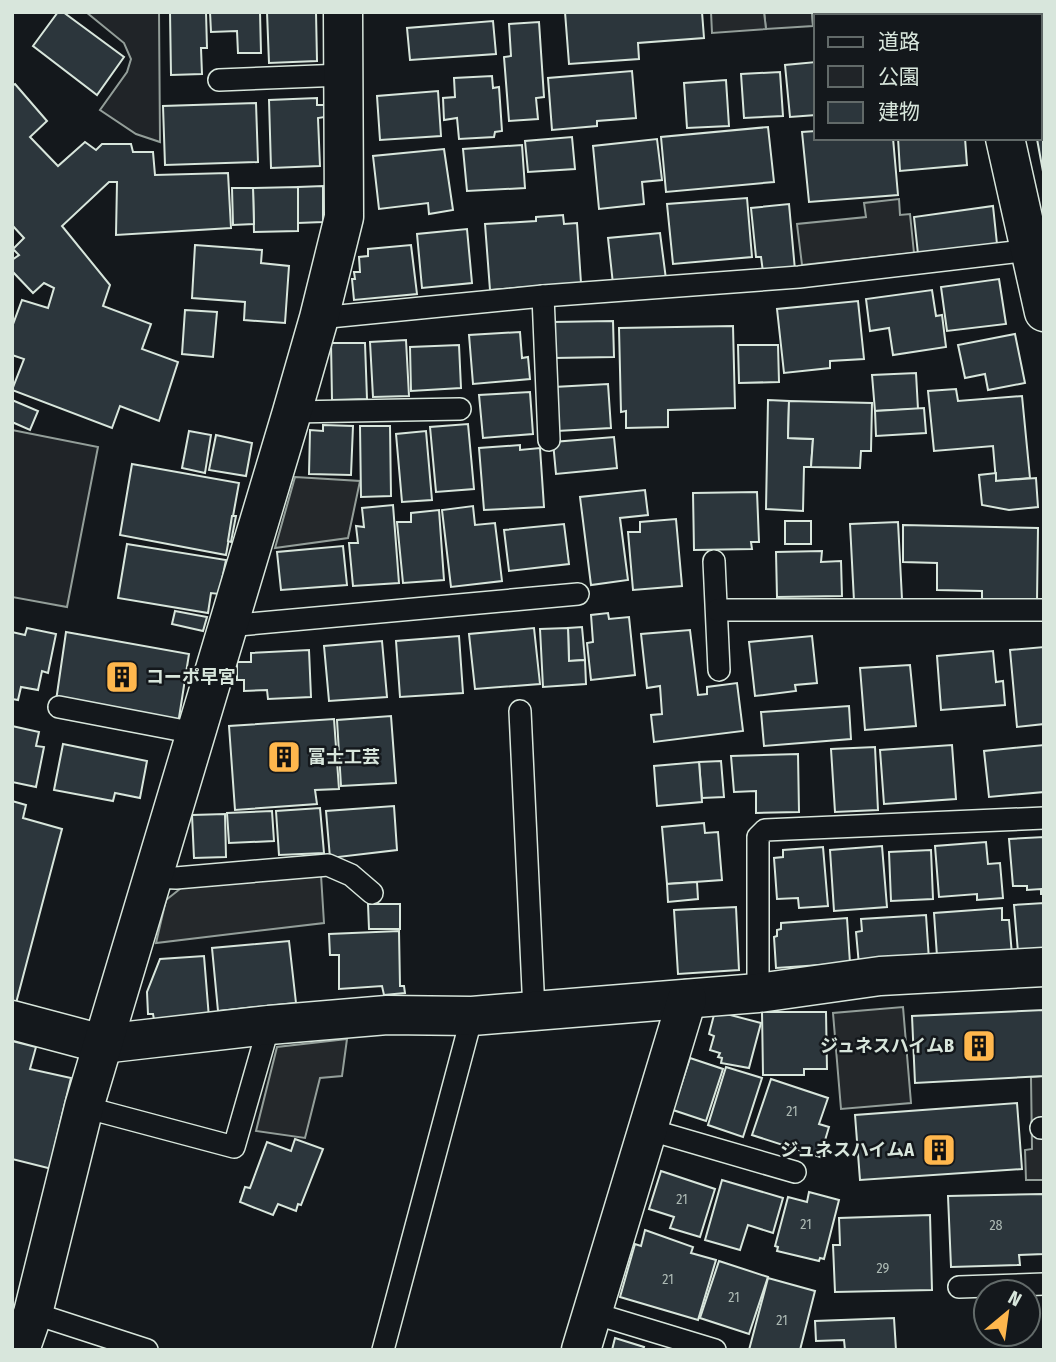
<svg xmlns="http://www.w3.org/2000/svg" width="1056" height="1362" font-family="'Fira Sans Condensed','Noto Sans JP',sans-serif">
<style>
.green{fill:#202428;stroke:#939e99;stroke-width:2}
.parking{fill:#24282b;stroke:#939e99;stroke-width:2}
.building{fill:#2c363c;stroke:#d8e6dc;stroke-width:2}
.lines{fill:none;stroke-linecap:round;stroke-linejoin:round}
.lane-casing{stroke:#d8e6dc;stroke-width:24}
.street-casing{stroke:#d8e6dc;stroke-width:41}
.secondary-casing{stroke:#d8e6dc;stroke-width:41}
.lane{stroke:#14181c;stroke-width:21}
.street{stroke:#14181c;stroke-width:38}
.secondary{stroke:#14181c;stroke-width:38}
.labels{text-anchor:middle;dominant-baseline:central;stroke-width:5;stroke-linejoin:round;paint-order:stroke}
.number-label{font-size:14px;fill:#adbab4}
.poi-label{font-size:18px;font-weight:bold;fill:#d8e6dc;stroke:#14181c;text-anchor:start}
</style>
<rect width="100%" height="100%" fill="#14181c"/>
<g class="green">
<polygon points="86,12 159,12 160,142 136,134 100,110 127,72 131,59 124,43"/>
<polygon points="764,12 812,12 813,26 766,29"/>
<polygon points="12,430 98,447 67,607 12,597"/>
</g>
<g class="parking">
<polygon points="711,12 764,12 766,29 712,33"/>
<polygon points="812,12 947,12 947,16 816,16 816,26 813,26"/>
<polygon points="899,199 900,215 910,214 914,253 802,265 797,224 866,217 864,203"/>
<polygon points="295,477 360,481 348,538 275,548"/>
<polygon points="321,875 324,923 156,943 166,900 190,881"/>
<polygon points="903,1007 911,1103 841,1109 833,1013"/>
<polygon points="347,1039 342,1076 320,1078 305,1138 256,1131 277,1047"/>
<polygon points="1044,1076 1044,1180 1026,1180 1025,1150 1032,1149 1031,1077"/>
</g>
<g class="building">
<polygon points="58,12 63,12 124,57 97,95 33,46"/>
<polygon points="170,12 206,12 207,48 201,48 202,74 171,75"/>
<polygon points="210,12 260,12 261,53 238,53 237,31 211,32"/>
<polygon points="267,12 316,12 317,61 269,63"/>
<polygon points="565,12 702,12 704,38 638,43 639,59 569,64"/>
<polygon points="1044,12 1044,48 1040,48 1040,16 1029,16 1029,13"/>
<polygon points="493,21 496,54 410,60 407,28"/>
<polygon points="539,22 544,97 536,98 538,119 509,121 504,57 511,56 509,24"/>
<polygon points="816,62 816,115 790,117 785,65"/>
<polygon points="632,71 636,118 597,121 597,126 552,130 548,78"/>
<polygon points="780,72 783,116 744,118 741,74"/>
<polygon points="492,76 493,88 499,87 502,131 495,132 494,137 459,139 457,118 444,120 443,98 455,97 454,78"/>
<polygon points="726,80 729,126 687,128 684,83"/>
<polygon points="15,84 47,121 30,137 58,166 85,142 96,150 102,144 131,144 133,152 153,152 155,175 228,173 231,228 116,235 117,182 109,182 62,226 110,285 103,306 151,324 142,349 178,362 159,421 120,406 112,428 12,390 24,359 12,355 12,327 22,300 48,308 54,288 44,283 33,293 12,271 12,260 19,255 13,249 24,238 12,225 12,86"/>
<polygon points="438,91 441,136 380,140 377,96"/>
<polygon points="317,98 317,105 324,105 325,117 318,118 320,166 271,168 269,100"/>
<polygon points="256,103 258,162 165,165 163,106"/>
<polygon points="768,127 774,182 666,192 661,137"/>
<polygon points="816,131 816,138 893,138 898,195 809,202 802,132"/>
<polygon points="572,137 575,169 528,172 525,141"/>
<polygon points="898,138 965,138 967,165 900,171"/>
<polygon points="1044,138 1044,177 1037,139"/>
<polygon points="657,139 662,180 642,182 644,204 599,209 593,146"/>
<polygon points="522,145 525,188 467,191 463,149"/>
<polygon points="444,149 453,210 429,214 428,203 379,209 373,156"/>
<polygon points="323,186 323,222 298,223 298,187"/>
<polygon points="298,187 298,231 254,232 253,188"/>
<polygon points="232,188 253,188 254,224 233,225"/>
<polygon points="747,198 752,257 673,264 667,204"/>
<polygon points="789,204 795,270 763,272 761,257 756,257 751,208"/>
<polygon points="993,206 997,244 918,254 914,217"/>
<polygon points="563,215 564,224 577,223 581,283 490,290 485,224 536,221 536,217"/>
<polygon points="467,229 472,283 422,288 417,234"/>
<polygon points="660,233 666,279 613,284 608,238"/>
<polygon points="195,245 262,250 261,263 289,266 285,323 244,320 245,302 192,298"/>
<polygon points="411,245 417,294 354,300 352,279 355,279 354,272 360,272 359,257 368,256 368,249"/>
<polygon points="999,279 1006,324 947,331 941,287"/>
<polygon points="932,290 936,316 942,315 946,347 893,355 889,328 870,331 866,299"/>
<polygon points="858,301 864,359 830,361 830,368 784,373 777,309"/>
<polygon points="185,310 217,312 213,357 182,354"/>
<polygon points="613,321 614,357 554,358 552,322"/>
<polygon points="733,326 735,408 668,410 668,427 626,428 626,411 621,412 619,328"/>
<polygon points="520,332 522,358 528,357 530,379 473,384 469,335"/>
<polygon points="1015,334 1025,383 988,390 985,374 965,378 958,345"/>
<polygon points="406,340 409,396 373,397 370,342"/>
<polygon points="331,343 365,343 367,399 332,400"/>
<polygon points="459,345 461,388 411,391 410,347"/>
<polygon points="738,345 778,345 779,382 739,383"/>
<polygon points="916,373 918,409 875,411 872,375"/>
<polygon points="608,384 611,428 557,431 554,387"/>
<polygon points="956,389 958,401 1022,396 1030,478 996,481 993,446 934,451 928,391"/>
<polygon points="530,392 533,434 483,438 479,395"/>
<polygon points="12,400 38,411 30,430 12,422"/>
<polygon points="768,400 789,401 788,438 813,439 811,467 804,467 803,511 766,509"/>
<polygon points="789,401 872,403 871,451 861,451 860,468 811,467 813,439 788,438"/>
<polygon points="924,408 926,433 876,436 875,411"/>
<polygon points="468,424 474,489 436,492 430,427"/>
<polygon points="323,425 353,426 351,475 309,474 310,430 323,431"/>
<polygon points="360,426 390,426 391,496 361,497"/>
<polygon points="189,431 211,435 205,473 182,468"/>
<polygon points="426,431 432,500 402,502 396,434"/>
<polygon points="216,435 252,443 246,476 209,470"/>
<polygon points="614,437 617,468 556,474 553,442"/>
<polygon points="520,445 520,450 540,448 544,507 484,510 479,448"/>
<polygon points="132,464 239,483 226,555 120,535"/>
<polygon points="996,473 996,481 1036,478 1038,507 1009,510 982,505 979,475"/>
<polygon points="645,490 648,515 620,518 628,580 591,585 580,497"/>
<polygon points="757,492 759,542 751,542 752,549 694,550 693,493"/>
<polygon points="393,505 399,583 353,586 349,543 358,543 356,526 364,527 362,508"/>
<polygon points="473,506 475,525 495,523 502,581 451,587 442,510"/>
<polygon points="439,510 444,580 403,583 397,522 411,522 411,513"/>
<polygon points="232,516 236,516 231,542 228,541"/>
<polygon points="676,519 682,586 633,590 628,532 640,532 640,522"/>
<rect x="785" y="521" width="26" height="23"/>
<polygon points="898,522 902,599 854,601 850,524"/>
<polygon points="564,524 569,564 509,571 504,530"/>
<polygon points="903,525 1038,528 1037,601 982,600 982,591 937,590 937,563 903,562"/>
<polygon points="127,544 226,560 219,594 211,593 208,613 118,598"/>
<polygon points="343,546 347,585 281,590 277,552"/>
<polygon points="822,551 821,562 841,561 842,596 777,597 776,552"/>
<polygon points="175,611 207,617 203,631 172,624"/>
<polygon points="608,613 609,619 629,617 635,675 591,680 587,643 593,642 591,615"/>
<polygon points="582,627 585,660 569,661 568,628"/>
<polygon points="27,628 56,634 48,673 42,671 38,690 21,687 18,700 12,699 12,632 25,635"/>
<polygon points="534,628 540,684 475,689 469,634"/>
<polygon points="568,628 569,661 585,660 586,684 543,687 540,629"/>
<polygon points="690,630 698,695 707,694 707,687 737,683 743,731 654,742 651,715 662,714 660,686 647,688 641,634"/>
<polygon points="66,632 189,654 178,724 56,701"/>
<polygon points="459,636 463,693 400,697 396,641"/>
<polygon points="812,636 817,683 795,685 796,691 755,696 749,642"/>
<polygon points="382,641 387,697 329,701 324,646"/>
<polygon points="1044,647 1044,724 1017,727 1010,650"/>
<polygon points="309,650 311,697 268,699 267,690 244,691 244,680 237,680 237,662 251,662 251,653"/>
<polygon points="993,651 996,682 1003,681 1005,705 941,710 937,656"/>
<polygon points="910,665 916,726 865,730 860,668"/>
<polygon points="849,706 851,739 764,746 761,712"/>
<polygon points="391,716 396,783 341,786 337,720"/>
<polygon points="334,719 339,789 315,790 317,804 235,810 229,726"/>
<polygon points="12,726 39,732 36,746 44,747 36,787 12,782"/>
<polygon points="63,744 147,761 140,798 115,793 113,801 54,790"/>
<polygon points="952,745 956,799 884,804 880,750"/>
<polygon points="1044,745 1044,792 989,797 984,751"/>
<polygon points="875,747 878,810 835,812 831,749"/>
<polygon points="798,754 799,812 756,813 756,791 734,792 731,756"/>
<polygon points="721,761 724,797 702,798 699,762"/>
<polygon points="699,762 702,802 657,806 654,766"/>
<polygon points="12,801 26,805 23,818 62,829 15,1007 12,1006"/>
<polygon points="394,806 397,850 330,858 326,811"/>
<polygon points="320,808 324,853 279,855 276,811"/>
<polygon points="272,811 274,841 229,843 227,813"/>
<polygon points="225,814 226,857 194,858 192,815"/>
<polygon points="704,823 705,833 718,832 722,880 667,884 662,827"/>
<polygon points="1044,837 1044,894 1041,894 1041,889 1027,890 1027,886 1013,886 1009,839"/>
<polygon points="986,842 988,864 1000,863 1003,898 977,900 977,894 939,897 935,846"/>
<polygon points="882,846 887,907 834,911 830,850"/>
<polygon points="823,847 828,906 799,908 798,898 777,899 774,858 783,857 783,850"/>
<polygon points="931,850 933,899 891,901 889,852"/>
<polygon points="697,882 698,899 668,902 667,884"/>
<polygon points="1044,903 1044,950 1018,952 1014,905"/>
<polygon points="368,904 400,904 400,929 369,929"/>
<polygon points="736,907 739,970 678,974 674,910"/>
<polygon points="1002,908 1002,920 1009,920 1012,955 937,956 934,913"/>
<polygon points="926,915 929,960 859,965 856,932 862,931 861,919"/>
<polygon points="847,918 850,963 776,968 774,937 777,936 777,930 781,929 781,923"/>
<polygon points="399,931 400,986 404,986 405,993 384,995 382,986 339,989 339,955 330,955 329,934"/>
<polygon points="289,941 296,1003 218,1011 212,948"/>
<polygon points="204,956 209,1018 155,1025 153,1014 148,1014 147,992 160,959"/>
<polygon points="1044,1010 1044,1076 915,1083 912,1016"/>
<polygon points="715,1011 761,1023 749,1068 721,1063 722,1058 718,1057 720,1053 710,1050 714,1036 709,1034"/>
<polygon points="762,1012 826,1012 827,1069 804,1069 804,1075 763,1075"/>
<polygon points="12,1041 36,1047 30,1069 71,1078 54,1149 52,1169 12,1159"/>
<polygon points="690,1058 723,1069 706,1121 673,1110"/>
<polygon points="726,1067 762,1078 743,1137 708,1125"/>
<polygon points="771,1079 828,1098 819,1124 829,1127 820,1157 752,1135"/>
<polygon points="1017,1103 1022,1169 860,1180 855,1115"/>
<polygon points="295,1139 323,1149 301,1205 298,1204 296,1211 278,1204 273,1215 240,1202 245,1187 250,1188 267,1142 291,1151"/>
<polygon points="661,1171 715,1189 700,1237 670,1228 674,1217 649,1209"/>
<polygon points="722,1180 783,1198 773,1233 748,1225 740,1250 705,1240"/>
<polygon points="809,1192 839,1200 824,1259 820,1258 819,1261 777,1251 778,1247 775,1246 788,1197 807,1202"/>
<polygon points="1044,1194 1044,1254 1019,1255 1020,1265 951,1267 948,1196"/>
<polygon points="930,1215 932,1290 835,1292 833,1245 840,1245 839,1218"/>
<polygon points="645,1230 693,1247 691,1253 716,1260 698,1320 620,1297 635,1244 641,1246"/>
<polygon points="719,1261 768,1277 749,1334 700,1318"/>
<polygon points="768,1278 815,1291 800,1350 749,1350"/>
<polygon points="894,1318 896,1350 845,1350 844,1340 816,1341 815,1321"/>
<polygon points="615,1338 644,1347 643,1350 612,1350"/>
</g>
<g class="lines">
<defs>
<g id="lane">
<polyline points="219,80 343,75"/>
<polyline points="543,296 549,440"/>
<polyline points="319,318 543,296 799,277 1031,250"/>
<polyline points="292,412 460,409"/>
<polyline points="714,561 719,670"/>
<polyline points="717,610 1044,610"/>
<polyline points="227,626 578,594"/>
<polyline points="59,707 195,733"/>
<polyline points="520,711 534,1011"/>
<polyline points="152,877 176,878 328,865 351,875 372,893"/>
<polyline points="758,993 758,837 765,830 1044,818"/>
<polyline points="84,1107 234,1147 269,1025"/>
<polyline points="1041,1128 1044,1128"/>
<polyline points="647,1129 795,1172"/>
<polyline points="959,1287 1044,1284"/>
<polyline points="33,1313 147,1350"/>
<polyline points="593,1313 715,1350"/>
<polyline points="383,1350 472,1016"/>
</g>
<g id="street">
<polyline points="12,1020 102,1044 269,1025 387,1015 472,1016 534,1011 758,993 880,976 1044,967"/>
<polyline points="20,1350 33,1313 84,1107 292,412 319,318 344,217 343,12"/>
<polyline points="581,1350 687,999"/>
</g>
<g id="secondary">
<polyline points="971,12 972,16"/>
<polyline points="1005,138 1044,312"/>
</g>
</defs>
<use href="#lane" class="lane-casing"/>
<use href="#street" class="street-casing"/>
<use href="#secondary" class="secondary-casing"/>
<use href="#lane" class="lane"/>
<use href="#street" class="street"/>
<use href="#secondary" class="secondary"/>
</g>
<defs>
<symbol id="building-square" viewBox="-11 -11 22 22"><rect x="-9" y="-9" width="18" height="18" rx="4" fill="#ffb74d" stroke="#14181c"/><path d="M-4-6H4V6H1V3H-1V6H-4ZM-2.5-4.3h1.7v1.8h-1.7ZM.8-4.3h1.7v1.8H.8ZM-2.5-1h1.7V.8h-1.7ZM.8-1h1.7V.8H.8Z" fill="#111"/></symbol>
</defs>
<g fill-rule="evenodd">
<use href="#building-square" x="103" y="658" width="38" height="38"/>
<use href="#building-square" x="265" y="738" width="38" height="38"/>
<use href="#building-square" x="960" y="1027" width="38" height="38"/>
<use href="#building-square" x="920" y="1131" width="38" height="38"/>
</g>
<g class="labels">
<g class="number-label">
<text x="792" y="1111">21</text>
<text x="682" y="1199">21</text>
<text x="806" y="1224">21</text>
<text x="996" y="1225">28</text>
<text x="883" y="1268">29</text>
<text x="668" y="1279">21</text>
<text x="734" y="1297">21</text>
<text x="782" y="1320">21</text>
</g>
<g class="poi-label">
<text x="146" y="677">コーポ早宮</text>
<text x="308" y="757">冨士工芸</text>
<text x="954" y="1046" text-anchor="end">ジュネスハイムB</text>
<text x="914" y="1150" text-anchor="end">ジュネスハイムA</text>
</g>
</g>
<rect width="1056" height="1362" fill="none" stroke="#d8e6dc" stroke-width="28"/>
<rect x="814" y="14" width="228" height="126" fill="#14181c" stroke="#626a69" stroke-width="2"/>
<rect x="828" y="37" width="35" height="10" fill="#14181c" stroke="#626a69" stroke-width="2"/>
<text x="878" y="49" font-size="21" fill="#d8e6dc">道路</text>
<rect x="828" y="66" width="35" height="21" fill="#202428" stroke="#626a69" stroke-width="2"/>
<text x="878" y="84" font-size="21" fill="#d8e6dc">公園</text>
<rect x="828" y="102" width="35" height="21" fill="#2c363c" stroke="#626a69" stroke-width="2"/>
<text x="878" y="119" font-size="21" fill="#d8e6dc">建物</text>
<g transform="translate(1007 1313) rotate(29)"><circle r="33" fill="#14181c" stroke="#626a69" stroke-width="2"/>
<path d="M0-5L12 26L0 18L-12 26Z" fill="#ffb74d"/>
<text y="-10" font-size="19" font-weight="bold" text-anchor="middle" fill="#d8e6dc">N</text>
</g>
</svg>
